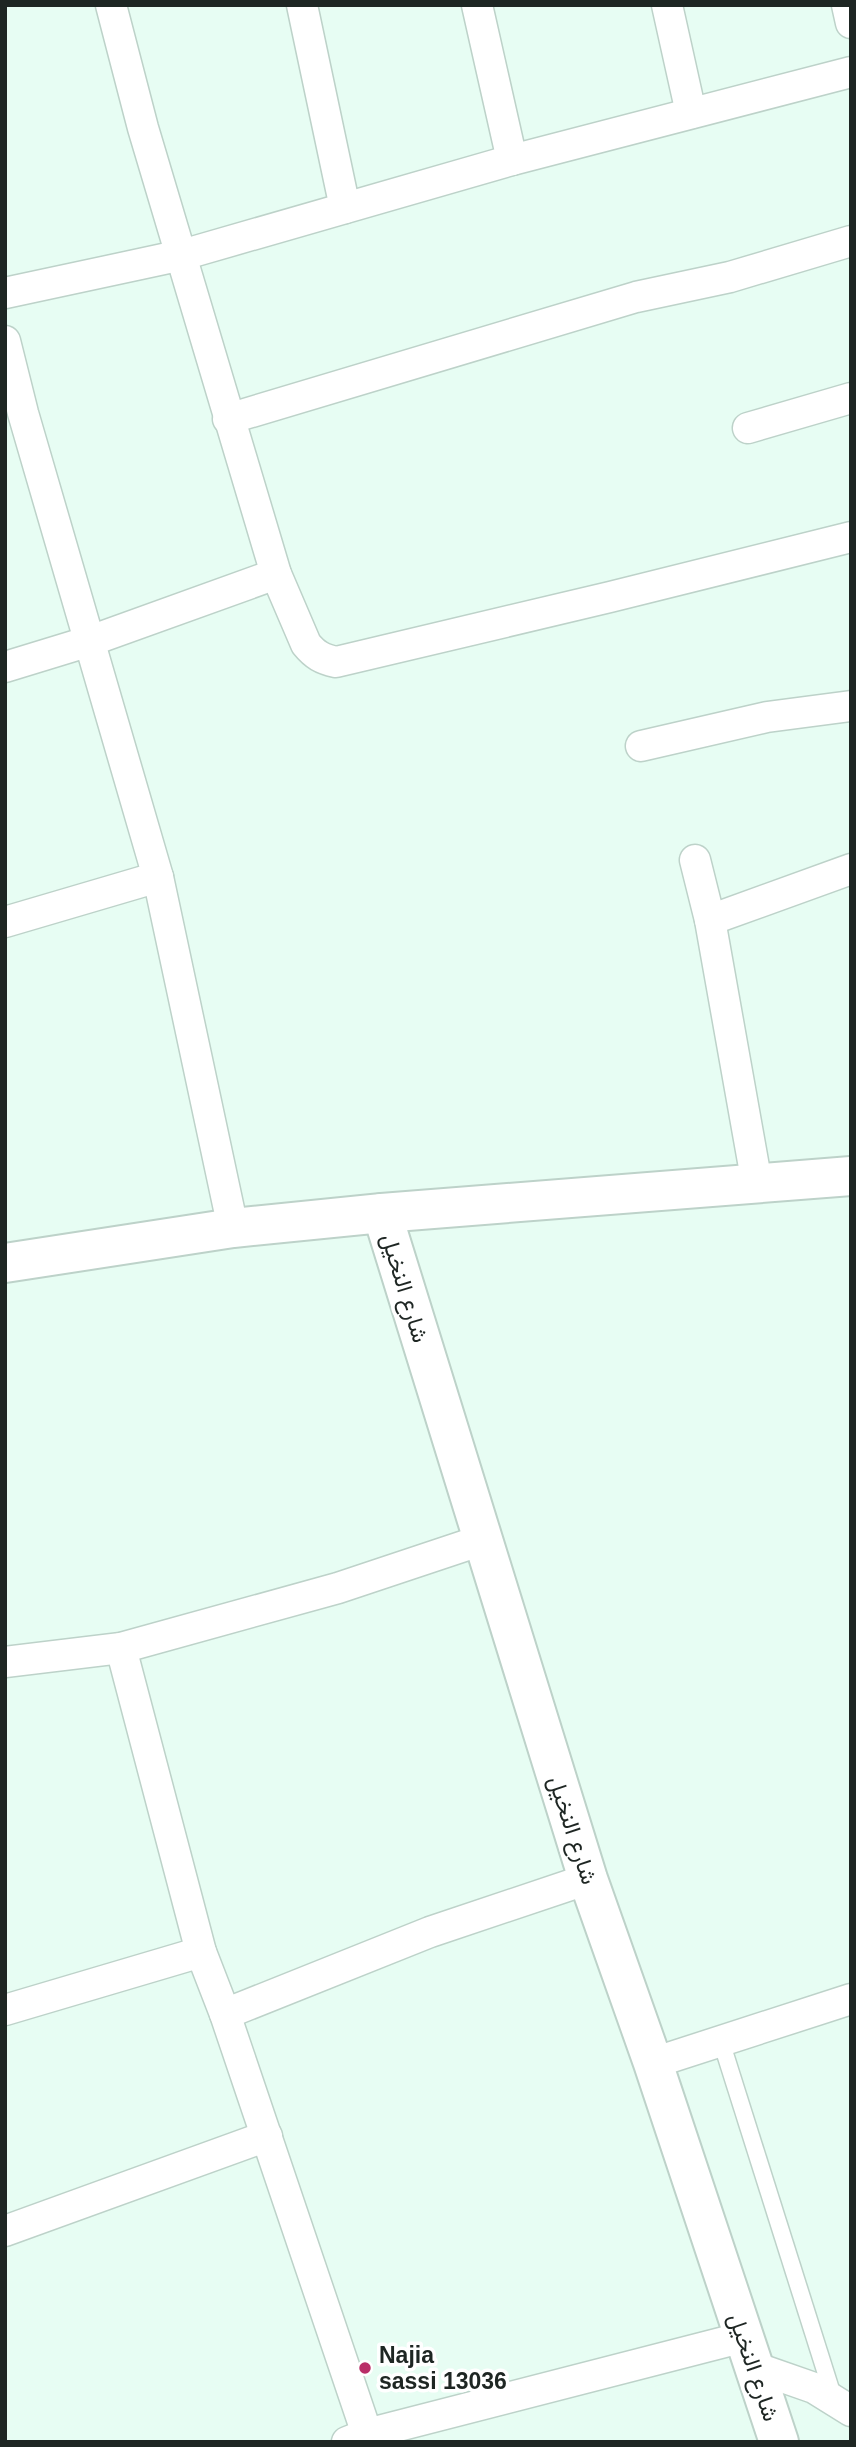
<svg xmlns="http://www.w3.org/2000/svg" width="856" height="2447" font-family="Helvetica,Vazirmatn,sans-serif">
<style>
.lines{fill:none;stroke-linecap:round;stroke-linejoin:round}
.lane-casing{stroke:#bdd2c9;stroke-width:19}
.street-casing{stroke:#bdd2c9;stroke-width:33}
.secondary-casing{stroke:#bdd2c9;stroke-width:42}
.lane{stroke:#fff;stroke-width:16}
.street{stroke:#fff;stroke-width:30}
.secondary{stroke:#fff;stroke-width:38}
.poi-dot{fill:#b92e68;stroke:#fff;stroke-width:2.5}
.labels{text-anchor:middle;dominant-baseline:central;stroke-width:7;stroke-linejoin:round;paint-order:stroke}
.street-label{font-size:23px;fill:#1e2623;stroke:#fff}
.poi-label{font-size:23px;font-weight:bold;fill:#1e2623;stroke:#fff;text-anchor:start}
</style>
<rect width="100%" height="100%" fill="#e7fdf3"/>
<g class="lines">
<defs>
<polyline id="lane" points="721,2041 834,2399"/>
<g id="street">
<path d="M111,5l32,123 133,446 30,70c9,11 16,15 30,18l274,-65 241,-60"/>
<polyline points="302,5 345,208"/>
<polyline points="477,5 512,160"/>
<polyline points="667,5 691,113"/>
<polyline points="847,5 851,23"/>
<polyline points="5,293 182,255 512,160 851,72"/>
<polyline points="5,341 23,413 158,877 233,1228"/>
<polyline points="228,419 636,297 730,277 851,241"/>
<polyline points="748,428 851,398"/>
<polyline points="5,667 90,641 276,574"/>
<polyline points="641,746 767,717 851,706"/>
<polyline points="695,860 710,920 757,1184"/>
<polyline points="710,920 851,869"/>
<polyline points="5,922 158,877"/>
<polyline points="121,1648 201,1952 225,2014 367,2434"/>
<polyline points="5,1662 121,1648 338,1588 482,1540"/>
<polyline points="5,2010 201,1952"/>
<polyline points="225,2014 430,1932 588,1879"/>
<polyline points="653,2063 851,1999"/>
<polyline points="5,2231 267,2136"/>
<polyline points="754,2367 814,2388 851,2411"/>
<polyline points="347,2442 367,2434 744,2337"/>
</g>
<g id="secondary">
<polyline points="382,1213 588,1879 653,2063 779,2442"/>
<polyline points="5,1263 233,1228 382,1213 851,1176"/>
</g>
</defs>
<use href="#lane" class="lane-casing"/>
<use href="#street" class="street-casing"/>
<use href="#secondary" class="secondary-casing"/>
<use href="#lane" class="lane"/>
<use href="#street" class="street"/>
<use href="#secondary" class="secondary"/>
</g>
<circle class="poi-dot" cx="365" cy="2368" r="7"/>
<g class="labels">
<g class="street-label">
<text transform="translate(405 1288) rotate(73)">شارع النخيل</text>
<text transform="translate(573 1830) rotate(72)">شارع النخيل</text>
<text transform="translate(754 2367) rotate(71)">شارع النخيل</text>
</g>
<g class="poi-label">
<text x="379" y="2355">Najia<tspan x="379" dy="26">sassi 13036</tspan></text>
</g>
</g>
<rect width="856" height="2447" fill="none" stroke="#1e2623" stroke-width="14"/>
</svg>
